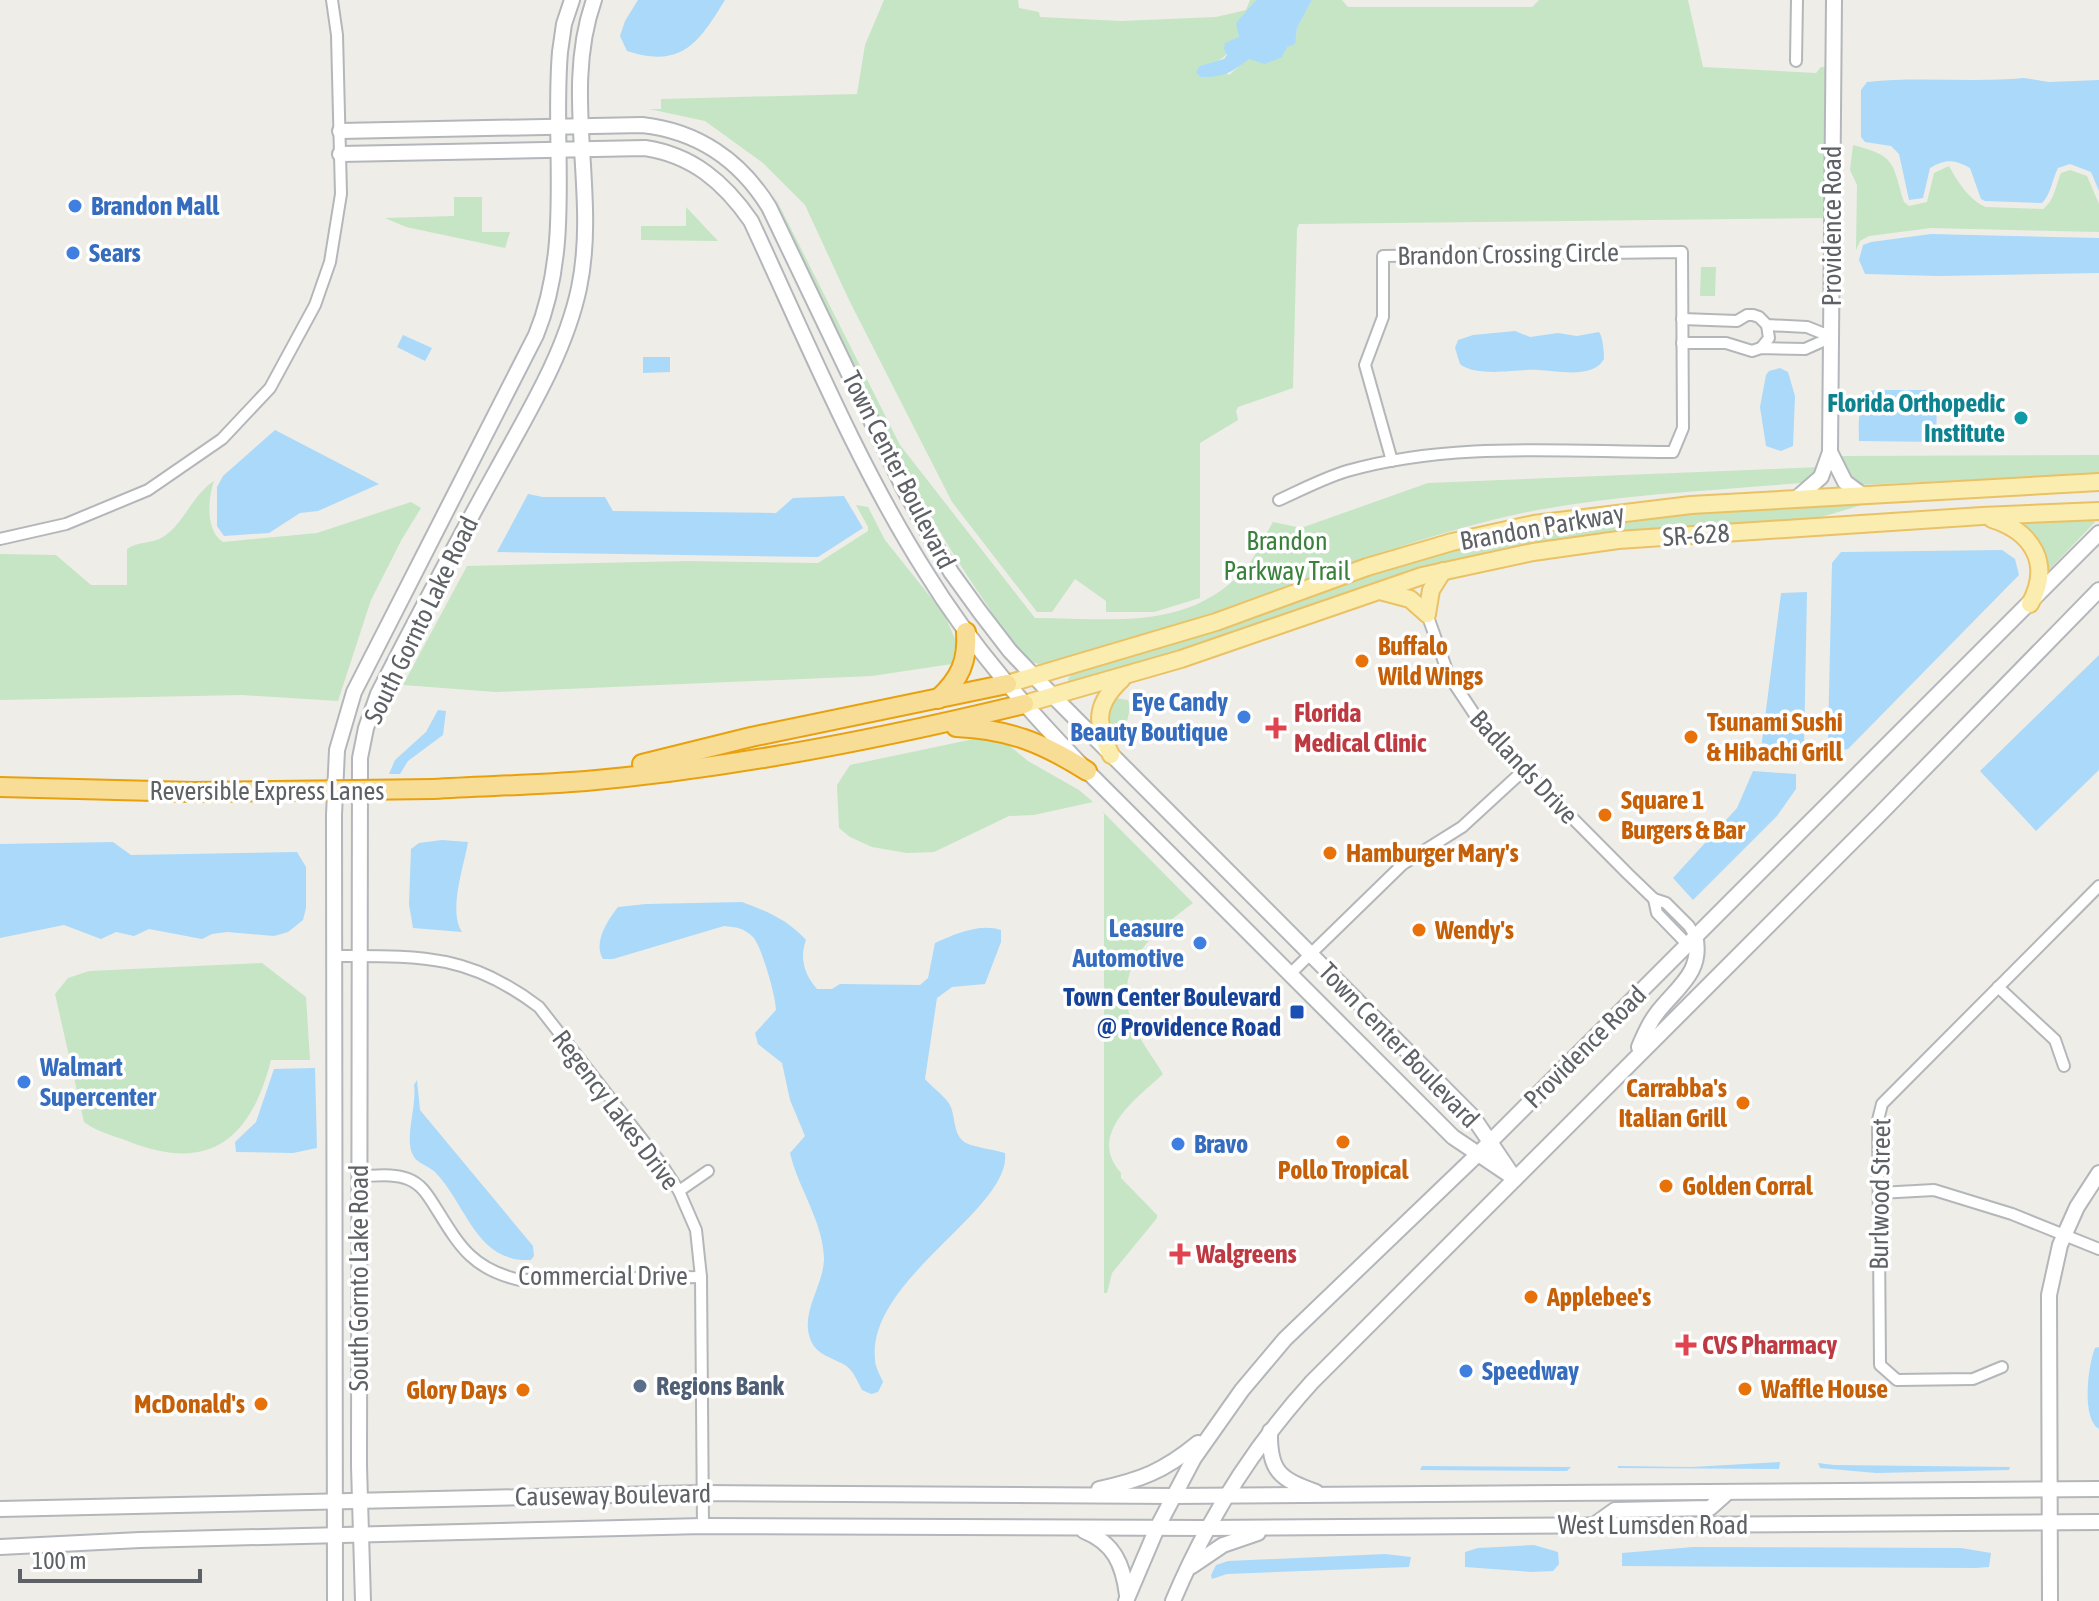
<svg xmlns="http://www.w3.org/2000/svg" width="2099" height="1601" font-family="'Asap Condensed',sans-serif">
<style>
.green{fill:#c5e5c5}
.water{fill:#abd9fa}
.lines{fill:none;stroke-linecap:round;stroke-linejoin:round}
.street-casing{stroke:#b4b7ba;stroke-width:14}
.secondary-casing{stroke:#b3b6ba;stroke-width:18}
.primary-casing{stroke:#eac265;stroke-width:20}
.highway-casing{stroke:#e9a00d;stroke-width:22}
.street{stroke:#fff;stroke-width:10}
.secondary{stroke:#fff;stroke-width:14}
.primary{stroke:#fbedb0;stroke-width:16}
.highway{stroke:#f7dd96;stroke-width:18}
.highway-bridge-casing{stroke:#e9a00d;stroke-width:22;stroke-linecap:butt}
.highway-bridge{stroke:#f7dd96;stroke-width:18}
.shop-dot{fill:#3f7fe0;stroke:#fff;stroke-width:3}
.culture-dot{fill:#0f9aa8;stroke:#fff;stroke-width:3}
.food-dot{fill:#e8710a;stroke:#fff;stroke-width:3}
.health-dot{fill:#e0444e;stroke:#fff;stroke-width:3}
.transit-dot{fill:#1a4fb4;stroke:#fff;stroke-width:3}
.service-dot{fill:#5c6f8a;stroke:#fff;stroke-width:3}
.labels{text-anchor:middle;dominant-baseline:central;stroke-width:7;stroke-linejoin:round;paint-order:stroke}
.shop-label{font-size:26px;font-weight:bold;fill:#366cbe;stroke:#fff;text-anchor:start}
.street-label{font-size:26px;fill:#5e6266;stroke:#fff}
.culture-label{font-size:26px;font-weight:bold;fill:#0d838f;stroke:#fff;text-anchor:end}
.park-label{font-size:26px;fill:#3a813c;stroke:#fff}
.food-label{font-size:26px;font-weight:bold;fill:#c56008;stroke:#fff;text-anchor:start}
.health-label{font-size:26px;font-weight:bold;fill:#be3a42;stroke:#fff;text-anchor:start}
.transit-label{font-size:26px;font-weight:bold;fill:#164399;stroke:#fff;text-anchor:end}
.service-label{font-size:26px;font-weight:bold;fill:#4e5e75;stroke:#fff;text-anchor:start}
</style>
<rect width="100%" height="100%" fill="#efede7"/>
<g class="green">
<path d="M884,0h134l1,8 20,4 1,5 81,4 95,-4 30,-7 4,-10h6l-19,23 2,14c-8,12 -12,21 -26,26l16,12 19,-16 39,-13 9,-9 1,-9 15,-28h30l6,7h184l7,-7h149l15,67 113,6 5,-6h6l-1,151 -527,6 -2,5 -4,159 -55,19 -2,4 2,9 -38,23v155l-46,14h-48v-11l-31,-22 -23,33h-15l-85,-110 -103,-202 -44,-95 -42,-42 -58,-42 -56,-12h12v-10l196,-5 8,-49z"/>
<path d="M1853,145c43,11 39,17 51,57l5,4 18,-4 7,-29 15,-7c8,15 21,35 37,41l57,2c12,-9 12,-22 18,-36l9,-3 17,6 12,28v28l-168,-4 -62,8 -9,5 -4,9 1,-65 -7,-15z"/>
<path d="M772,191l128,254 135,173c76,0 152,14 209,-48 12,-13 20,-33 29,-48l28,6 127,-45 393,-16 -11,13 -10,3c-103,9 -208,12 -308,37 -110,28 -216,71 -323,108 -39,14 -78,23 -117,35 -9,1 -16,2 -23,-3 -19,-13 -32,-40 -44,-58 -88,-127 -148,-272 -213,-411z"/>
<polygon points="454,197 482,197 482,232 510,232 505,248 406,227 385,218 454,216"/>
<polygon points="686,207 718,241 641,240 641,226 686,226"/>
<polygon points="1701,267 1716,267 1715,296 1700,296"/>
<polygon points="2099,455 2099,474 1858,485 1847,476 1841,456"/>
<path d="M214,481c-6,18 -9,49 9,61l94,-9 94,-31 10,6 -19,31 -31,61 -33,101 -96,-6 -242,5v-146l56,1 35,30h36v-36c11,-8 25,-5 36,-12 21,-13 29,-42 51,-56z"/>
<polygon points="1861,501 1862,505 1808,521 1538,544 1069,683 1068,679 1072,673 1193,636 1338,584 1452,549 1515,535 1653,515"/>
<polygon points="856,505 868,507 885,540 944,614 956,641 952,664 872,676 496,692 403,685 467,566 687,561 818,563 868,531 868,527"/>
<polygon points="2094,519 2095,522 2049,570 2046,570 2040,546 2023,526 2025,524"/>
<polygon points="1115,698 1128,700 1130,708 1127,721 1116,728 1108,726 1108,713"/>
<polygon points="988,736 1001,739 1028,761 1079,790 1093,802 1034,815 1009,816 934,852 907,853 872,847 850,837 839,828 837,785 850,765"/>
<path d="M1102,811l91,92c-39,29 -80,61 -62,117 7,18 22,37 32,54 -26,24 -77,60 -42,99v5l36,37v3l-45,55 -5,20h-3v-479z"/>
<path d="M262,963l44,34 4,63h-39c-20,79 -61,113 -141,82 -15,-6 -33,-10 -46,-20l-29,-128 13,-16 21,-7z"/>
</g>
<g class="water">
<path d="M638,0h87c-26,42 -43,69 -98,51l-7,-15 5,-15z"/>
<path d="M1256,0h56l-15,28 -2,16 -8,3 -5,10 -17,7 -16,-5c-18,14 -27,19 -49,18l-4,-5 4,-6 24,-7 3,-4 -3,-6 1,-6 14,-6 -3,-14z"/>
<path d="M2024,78l25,4 50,-2v111l-8,-19 -21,-8 -12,4c-6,12 -7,26 -16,35l-57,-2 -4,-2 -11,-31c-16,-9 -25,-9 -40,0l-7,30 -14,2 -10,-46 -8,-8 -26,-4 -4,-5v-47l6,-8c52,-6 105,1 157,-4z"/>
<polygon points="1931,234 2099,238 2099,273 1939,276 1865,274 1859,260 1863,245 1871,242"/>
<path d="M1515,331l15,6 28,-4 19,3 22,-4c4,5 5,20 5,27 -13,23 -56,9 -77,11 -18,1 -53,6 -67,-6l-5,-16 3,-8 15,-5z"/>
<polygon points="403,335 432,348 425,361 397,347"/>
<polygon points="643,357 670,357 670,372 643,373"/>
<polygon points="1780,368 1788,372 1795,396 1793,446 1781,451 1766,446 1760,407 1766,375 1769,371"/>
<path d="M1874,390h54l6,3 3,5 -1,44 -77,-1c0,-16 -3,-46 15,-51z"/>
<polygon points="275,430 379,484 318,511 300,513 269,533 224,536 217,526 217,487 223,476"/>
<polygon points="528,494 543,497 605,497 613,511 776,513 793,498 844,496 863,528 818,557 497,552"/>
<polygon points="2002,550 2015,559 2019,575 1848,749 1837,751 1828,737 1832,563 1841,552"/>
<polygon points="1807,592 1804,749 1761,749 1781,593"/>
<polygon points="2099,655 2099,770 2036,831 1980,771"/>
<polygon points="438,710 446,711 443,735 408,761 400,774 389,774 395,760 426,732"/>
<polygon points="1753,771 1796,774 1796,789 1777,816 1693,900 1673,878 1737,808"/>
<path d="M442,840l26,2c-4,24 -20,69 -6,90l-49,-4 -4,-24 2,-55 8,-6z"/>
<polygon points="113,842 131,855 297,852 306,867 306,908 303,920 288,932 274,936 227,932 212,934 202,939 149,929 134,936 116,932 101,939 64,925 0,938 0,844"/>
<path d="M742,902c25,9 46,18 64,38 -7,19 -1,35 11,49h15l8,-5 80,1 8,-7 7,-35c20,-9 45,-20 66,-13v12l-16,42 -33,3 -15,11 -12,81c7,8 17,15 23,23 9,12 3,32 18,41 10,5 27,6 39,10 7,56 -138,126 -130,206 0,8 5,16 8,23l-5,10 -7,2 -9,-4c-5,-9 -8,-19 -17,-25 -12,-7 -28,-10 -34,-24 -12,-28 13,-55 13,-83 -1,-37 -26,-70 -34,-105l15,-17 -15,-36 -8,-37 -24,-19 -3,-11 21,-23c0,-13 -14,-63 -23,-73 -9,-9 -17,-10 -29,-11l-111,33h-10c-10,-16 4,-38 15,-52l28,-3z"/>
<polygon points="315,1068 317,1148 293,1153 236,1152 235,1142 256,1122 274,1069"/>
<path d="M417,1080l3,30 113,136 1,10 -3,4c-55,3 -64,-55 -96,-88 -7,-7 -19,-8 -23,-19 -7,-17 5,-48 2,-68z"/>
<path d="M2099,1347v82c-18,-10 -11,-64 -4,-81z"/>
<polygon points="1780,1462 1779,1469 1618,1468 1618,1466 1692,1467"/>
<polygon points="1818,1463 1834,1465 2010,1467 2009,1470 1876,1473 1820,1468"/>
<polygon points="1422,1466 1571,1467 1567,1471 1420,1470"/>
<polygon points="1534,1545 1558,1552 1559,1564 1553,1571 1531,1572 1465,1567 1465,1552 1478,1548"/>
<polygon points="1693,1547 1961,1548 1991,1553 1989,1567 1975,1568 1622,1566 1622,1553"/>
<polygon points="1385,1554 1411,1557 1409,1567 1227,1574 1212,1579 1211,1575 1216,1565 1228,1561"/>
</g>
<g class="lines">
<defs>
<g id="street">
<polyline points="1796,61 1797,0"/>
<polyline points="1682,319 1737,321 1747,315 1753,315 1759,317 1767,325 1807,327 1832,337"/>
<polyline points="1682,343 1726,343 1752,351 1761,348 1805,349 1832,337"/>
<polyline points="1761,348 1769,338 1767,325"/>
<path d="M1279,500c22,-10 45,-22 68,-29 105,-30 218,-19 326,-19l10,-24 -1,-176 -299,4v61l-18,48 27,96"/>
<polyline points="0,539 66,524 148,490 222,439 270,388 315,305 330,262 341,194 337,35 332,0"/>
<polyline points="1427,614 1449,676 1485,730 1628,874 1654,899 1666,903 1689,926 1695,936"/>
<polyline points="1654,899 1657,913 1687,944"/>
<path d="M334,956c85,0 134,-3 205,51l121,155 19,29 17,39 5,47 2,249"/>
<polyline points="1290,974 1403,864 1462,827 1524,770"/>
<polyline points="1998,987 2055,1040 2064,1066"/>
<path d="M359,1176c16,0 34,-3 49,3 13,5 19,15 26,26 25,40 37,64 86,75l181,-3"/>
<polyline points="679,1191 708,1171"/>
<polyline points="1879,1193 1934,1190 2012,1214 2099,1249"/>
<polyline points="2002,1367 1973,1379 1897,1380 1880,1365 1878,1120 1882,1104 2099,886"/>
</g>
<g id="secondary">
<path d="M340,131l302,-6c55,6 98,35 127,82l135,282 22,40 25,43 29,40 30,39 44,46 419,420 42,62"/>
<path d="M340,154l305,-6c47,7 79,34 106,73 54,116 107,245 176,353 45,73 101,136 160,197l366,366 55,37"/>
<polyline points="1830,452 1845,482 1861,494"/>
<polyline points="1797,498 1821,477 1830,452 1834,0"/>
<path d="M1639,1047c5,-12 10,-24 18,-34 19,-25 47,-41 38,-77"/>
<path d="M1270,1431c-1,41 10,48 46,61"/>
<path d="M1099,1489c42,-9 65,-18 99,-46"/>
<polyline points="0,1509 702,1493 1173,1496 2099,1489"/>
<polyline points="1594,1525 1615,1510 1710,1508 1728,1492"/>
<path d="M1084,1531c30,12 39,33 43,64"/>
<polyline points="0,1547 140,1540 703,1526 1206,1528 2099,1522"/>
<polyline points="1192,1566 1223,1545 1258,1533"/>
<path d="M335,1601l-1,-786 3,-65 17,-58 182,-357c37,-90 16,-189 24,-283l4,-28 8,-24"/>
<path d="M363,1601l-4,-135 1,-708 6,-30 12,-34c38,-74 76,-147 116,-219 32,-59 71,-121 85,-187 20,-95 -18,-195 15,-288"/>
<polyline points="1126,1601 1157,1528 1194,1458 1242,1390 1285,1339 1478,1154 2099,533"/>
<path d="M1173,1601c34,-81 80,-154 139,-219l567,-567 220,-225"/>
<polyline points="2050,1601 2049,1295 2060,1245 2077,1207 2099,1173"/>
</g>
<g id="primary">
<path d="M1992,519c41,13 60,45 38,85"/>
<polyline points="1380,591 1410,599 1427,614"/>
<polyline points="1427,614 1431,590 1443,571"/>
<polyline points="1007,684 1216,622 1367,567 1452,542 1534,524 1691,505 2099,482"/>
<polyline points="1024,704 1181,659 1422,576 1533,552 1618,540 1982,516 2099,511"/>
<path d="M1111,755c-16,-32 -16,-51 11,-76"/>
</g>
<g id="highway">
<path d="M938,699c22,-20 30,-38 28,-67"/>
<path d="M956,727c53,2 87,16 131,44"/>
<polyline points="642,764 751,737 1007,684"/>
<polyline points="0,787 194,792"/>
<path d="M433,789c51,-3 102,-4 153,-8 148,-13 294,-42 438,-77"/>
</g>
</defs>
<use href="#street" class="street-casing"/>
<use href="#secondary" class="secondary-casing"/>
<use href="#primary" class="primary-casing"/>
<use href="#highway" class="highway-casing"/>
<use href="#street" class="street"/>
<use href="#secondary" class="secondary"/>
<use href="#primary" class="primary"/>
<use href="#highway" class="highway"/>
<defs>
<polyline id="highway-bridge" points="194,792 433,789"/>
</defs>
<use href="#highway-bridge" class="highway-bridge-casing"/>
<use href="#highway-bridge" class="highway-bridge"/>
</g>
<g class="shop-dot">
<circle cx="75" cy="206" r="8"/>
<circle cx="73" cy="253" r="8"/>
<circle cx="1244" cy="717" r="8"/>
<circle cx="1200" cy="943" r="8"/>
<circle cx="24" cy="1082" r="8"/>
<circle cx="1178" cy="1144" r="8"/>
<circle cx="1466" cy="1371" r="8"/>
</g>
<circle class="culture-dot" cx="2021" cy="418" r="8"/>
<g class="food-dot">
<circle cx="1362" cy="661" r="8"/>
<circle cx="1691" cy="737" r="8"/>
<circle cx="1605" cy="815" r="8"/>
<circle cx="1330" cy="853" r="8"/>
<circle cx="1419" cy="930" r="8"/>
<circle cx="1743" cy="1103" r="8"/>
<circle cx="1343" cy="1142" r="8"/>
<circle cx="1666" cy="1186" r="8"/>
<circle cx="1531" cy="1297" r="8"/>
<circle cx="1745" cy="1389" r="8"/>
<circle cx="523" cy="1390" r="8"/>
<circle cx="261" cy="1404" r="8"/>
</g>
<g class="health-dot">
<path d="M1272 716h8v8h8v8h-8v8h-8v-8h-8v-8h8z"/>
<path d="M1176 1242h8v8h8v8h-8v8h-8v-8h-8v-8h8z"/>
<path d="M1682 1333h8v8h8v8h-8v8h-8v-8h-8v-8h8z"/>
</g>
<rect class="transit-dot" x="1289" y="1004" width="16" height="16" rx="4"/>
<circle class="service-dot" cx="640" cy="1386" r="8"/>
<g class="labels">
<g class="shop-label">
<text x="91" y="206">Brandon Mall</text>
<text x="89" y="253">Sears</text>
<text x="1228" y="702" text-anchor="end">Eye Candy<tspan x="1228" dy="30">Beauty Boutique</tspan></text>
<text x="1184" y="928" text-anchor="end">Leasure<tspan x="1184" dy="30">Automotive</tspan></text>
<text x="40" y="1067">Walmart<tspan x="40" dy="30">Supercenter</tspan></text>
<text x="1194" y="1144">Bravo</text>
<text x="1482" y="1371">Speedway</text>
</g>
<g class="street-label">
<text transform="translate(1832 226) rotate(-90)">Providence Road</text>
<text transform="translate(1508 254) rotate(-1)">Brandon Crossing Circle</text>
<text transform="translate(899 470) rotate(63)">Town Center Boulevard</text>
<text transform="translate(1542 527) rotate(-10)">Brandon Parkway</text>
<text transform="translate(1696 535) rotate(-4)">SR-628</text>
<text transform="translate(421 620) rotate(-64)">South Gornto Lake Road</text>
<text transform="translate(1524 767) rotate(47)">Badlands Drive</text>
<text x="267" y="791">Reversible Express Lanes</text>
<text transform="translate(1399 1045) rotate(46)">Town Center Boulevard</text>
<text transform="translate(1585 1047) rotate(-45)">Providence Road</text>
<text transform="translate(616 1110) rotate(53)">Regency Lakes Drive</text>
<text transform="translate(1880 1194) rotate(-89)">Burlwood Street</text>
<text x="603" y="1276">Commercial Drive</text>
<text transform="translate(359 1278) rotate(-90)">South Gornto Lake Road</text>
<text transform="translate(613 1495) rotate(-1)">Causeway Boulevard</text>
<text x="1653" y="1525">West Lumsden Road</text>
</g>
<g class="culture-label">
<text x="2005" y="403">Florida Orthopedic<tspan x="2005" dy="30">Institute</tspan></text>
</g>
<g class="park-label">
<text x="1287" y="541">Brandon<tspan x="1287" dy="30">Parkway Trail</tspan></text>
</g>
<g class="food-label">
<text x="1378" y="646">Buffalo<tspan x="1378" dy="30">Wild Wings</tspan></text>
<text x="1707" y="722">Tsunami Sushi<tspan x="1707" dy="30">&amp; Hibachi Grill</tspan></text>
<text x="1621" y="800">Square 1<tspan x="1621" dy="30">Burgers &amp; Bar</tspan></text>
<text x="1346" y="853">Hamburger Mary's</text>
<text x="1435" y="930">Wendy's</text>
<text x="1727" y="1088" text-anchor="end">Carrabba's<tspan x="1727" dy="30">Italian Grill</tspan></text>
<text x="1343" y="1170" text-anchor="middle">Pollo Tropical</text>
<text x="1682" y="1186">Golden Corral</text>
<text x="1547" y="1297">Applebee's</text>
<text x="1761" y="1389">Waffle House</text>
<text x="507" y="1390" text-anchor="end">Glory Days</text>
<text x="245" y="1404" text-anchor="end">McDonald's</text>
</g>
<g class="health-label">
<text x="1294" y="713">Florida<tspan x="1294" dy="30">Medical Clinic</tspan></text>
<text x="1196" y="1254">Walgreens</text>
<text x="1702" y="1345">CVS Pharmacy</text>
</g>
<g class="transit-label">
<text x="1281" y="997">Town Center Boulevard<tspan x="1281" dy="30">@ Providence Road</tspan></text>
</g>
<g class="service-label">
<text x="656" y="1386">Regions Bank</text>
</g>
</g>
<path d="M20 1569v12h180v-12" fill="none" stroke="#5e6266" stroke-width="4"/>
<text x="32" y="1569" font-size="24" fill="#5e6266" stroke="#ffffff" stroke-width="6" paint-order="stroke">100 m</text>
</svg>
